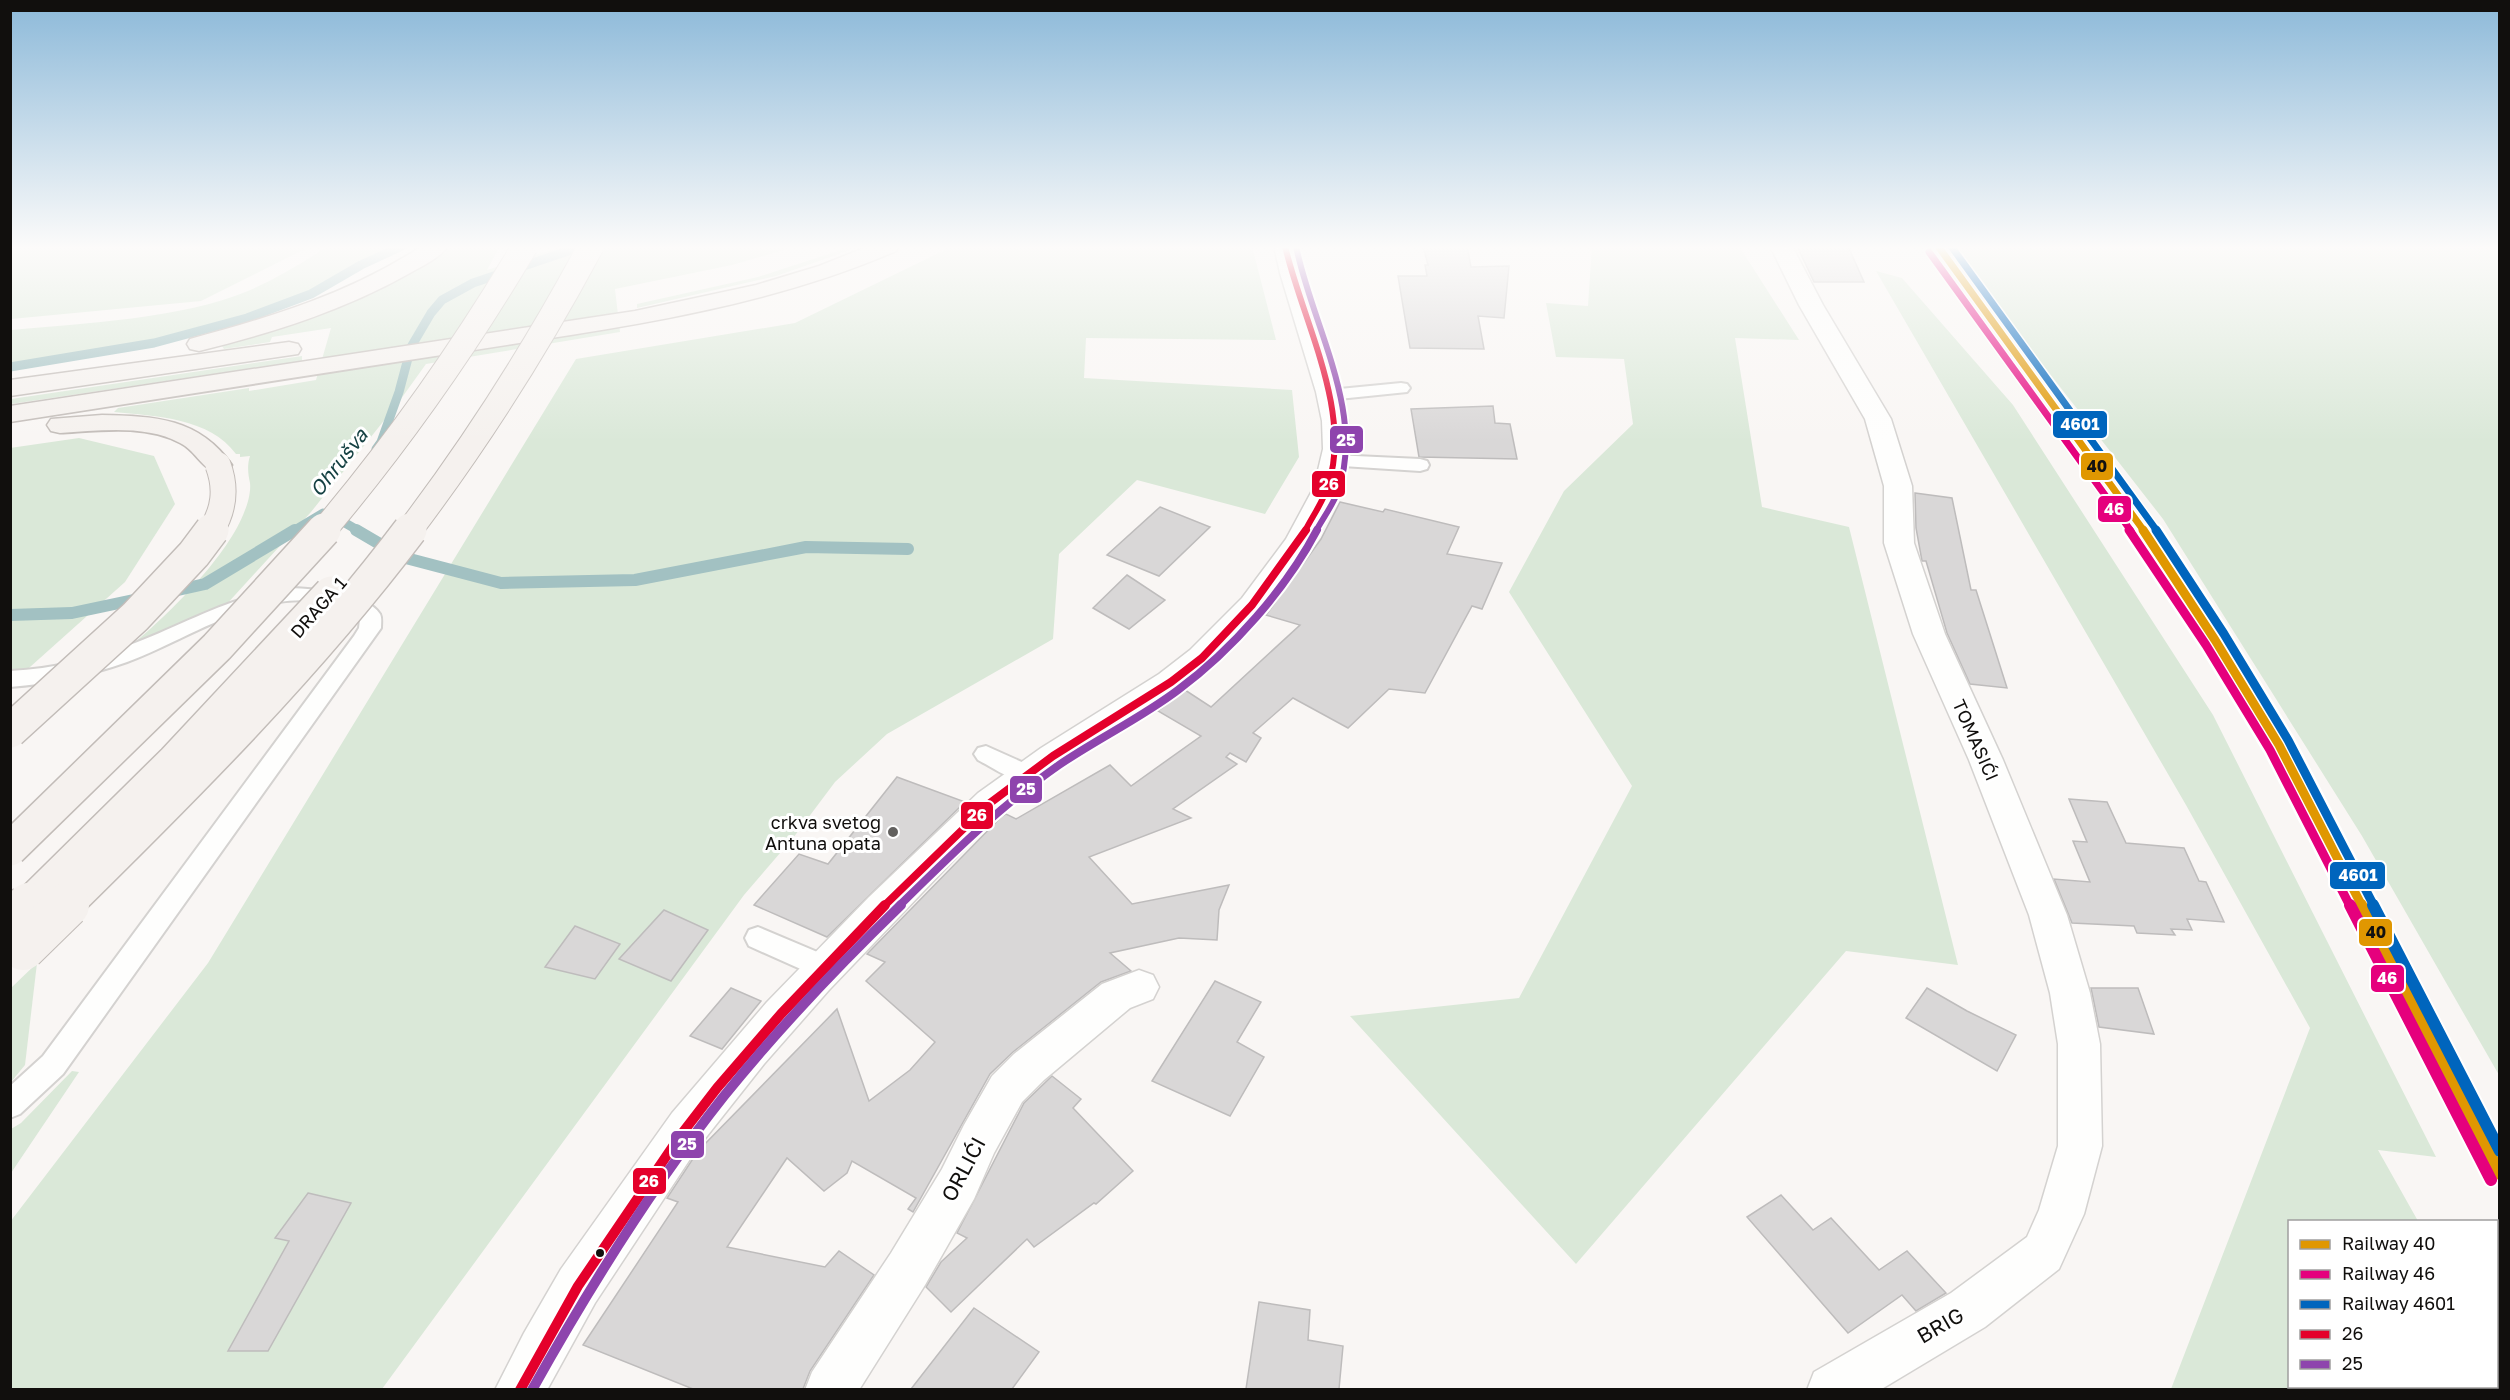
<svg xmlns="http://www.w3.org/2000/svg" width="2510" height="1400" font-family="'Golos Text',sans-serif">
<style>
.green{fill:#dae8d8}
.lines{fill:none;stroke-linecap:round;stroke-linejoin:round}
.stream-far1{stroke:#a2c1c2;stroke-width:9}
.stream{stroke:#a2c1c2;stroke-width:12}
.building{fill:#d9d7d7;stroke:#bebcbc;stroke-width:1.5}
.service-casing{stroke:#d4d2d0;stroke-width:4}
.minor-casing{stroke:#d4d2d0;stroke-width:3}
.tertiary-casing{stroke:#d4d2d0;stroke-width:3}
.trunk-casing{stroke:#c2bcb8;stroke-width:3}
.service{fill:#fefefd;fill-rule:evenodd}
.minor{fill:#fefefd;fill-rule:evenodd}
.tertiary{fill:#fefefd;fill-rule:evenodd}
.trunk{fill:#f5f1ee;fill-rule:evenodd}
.trunk-bridge-far2-casing{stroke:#c2bcb8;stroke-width:27;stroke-linecap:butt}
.trunk-bridge-far1-casing{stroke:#c2bcb8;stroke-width:36;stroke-linecap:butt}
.trunk-bridge-casing{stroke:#c2bcb8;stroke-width:46;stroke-linecap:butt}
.trunk-bridge-far2{stroke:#f5f1ee;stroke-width:25}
.trunk-bridge-far1{stroke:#f5f1ee;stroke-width:33}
.trunk-bridge{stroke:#f5f1ee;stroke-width:44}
.bus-1-far2-casing{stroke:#fff;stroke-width:10}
.bus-1-far1-casing{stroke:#fff;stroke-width:12}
.bus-1-casing{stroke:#fff;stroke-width:14}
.bus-2-far2-casing{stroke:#fff;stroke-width:10}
.bus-2-far1-casing{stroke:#fff;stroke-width:12}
.bus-2-casing{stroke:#fff;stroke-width:14}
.bus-1-far2{stroke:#e4002b;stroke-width:6}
.bus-1-far1{stroke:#e4002b;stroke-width:8}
.bus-1{stroke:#e4002b;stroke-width:10}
.bus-2-far2{stroke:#8e44ad;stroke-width:6}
.bus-2-far1{stroke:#8e44ad;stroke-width:8}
.bus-2{stroke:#8e44ad;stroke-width:10}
.rail-1-far2-casing{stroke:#fff;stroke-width:10}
.rail-1-far1-casing{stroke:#fff;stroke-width:14}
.rail-1-casing{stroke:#fff;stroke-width:16}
.rail-2-far2-casing{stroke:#fff;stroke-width:10}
.rail-2-far1-casing{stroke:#fff;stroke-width:14}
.rail-2-casing{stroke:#fff;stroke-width:16}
.rail-3-far2-casing{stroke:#fff;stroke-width:10}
.rail-3-far1-casing{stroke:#fff;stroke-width:14}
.rail-3-casing{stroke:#fff;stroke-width:16}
.rail-1-far2{stroke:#e09701;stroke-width:7}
.rail-1-far1{stroke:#e09701;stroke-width:9}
.rail-1{stroke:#e09701;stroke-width:12}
.rail-2-far2{stroke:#e5007d;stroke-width:7}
.rail-2-far1{stroke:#e5007d;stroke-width:9}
.rail-2{stroke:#e5007d;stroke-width:12}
.rail-3-far2{stroke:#0065bd;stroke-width:7}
.rail-3-far1{stroke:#0065bd;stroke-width:9}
.rail-3{stroke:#0065bd;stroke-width:12}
.poi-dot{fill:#62605e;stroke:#fff;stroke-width:2}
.bus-dot{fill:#110f0d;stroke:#fff;stroke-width:2}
.labels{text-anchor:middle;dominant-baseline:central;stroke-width:6;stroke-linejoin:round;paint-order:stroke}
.street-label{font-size:18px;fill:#110f0d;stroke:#fff}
.poi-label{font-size:18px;fill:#110f0d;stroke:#fff;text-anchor:end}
.water-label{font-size:20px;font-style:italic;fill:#154143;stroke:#fff}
.near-street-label{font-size:21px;fill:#110f0d;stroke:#fff}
.line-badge{stroke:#fff;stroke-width:2}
.badge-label{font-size:16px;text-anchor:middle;font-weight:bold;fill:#fff}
.pale-badge-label{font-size:16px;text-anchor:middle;font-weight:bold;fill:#111}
</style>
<rect width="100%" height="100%" fill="#f9f6f4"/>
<g class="green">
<polygon points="11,246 311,246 201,301 11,319"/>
<path d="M328,246h68l-36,16 -44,28 -53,21 -120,32 -132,23v-36c74,-7 169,-11 237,-39 28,-12 54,-28 80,-45z"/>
<path d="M448,246h52l-13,24 77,-24h234l-66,19 -117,24 5,43 -194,32 -28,39 -87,109 -86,94 -92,38c36,-30 96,-89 112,-134 3,-7 6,-19 5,-27 -2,-9 -3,-18 0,-27l-10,1v-3h-4c-26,-36 -81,-38 -122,-42l4,-4 131,-20v3l67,-11 15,-52 -59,9 -2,5 -46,7 -2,-3 202,-82z"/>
<polygon points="853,246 862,246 776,276 637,308 637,304 758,277"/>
<polygon points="953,246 1252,246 1276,340 1086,338 1084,378 1292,390 1299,457 1265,514 1137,480 1059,554 1053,639 887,734 835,782 793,838 744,895 382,1389 11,1389 10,1222 208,963 576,359 795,323"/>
<polygon points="1592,246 1739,246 1799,340 1735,338 1762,507 1849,527 1958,965 1846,951 1576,1264 1350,1016 1519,998 1632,786 1509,592 1564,491 1633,424 1624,359 1556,357 1546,303 1588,306"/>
<polygon points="1950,246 2499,246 2499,1075 2362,836 2163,519"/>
<polygon points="1876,271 1902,278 2013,405 2213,715 2436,1157 2378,1150 2418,1221 2290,1222 2290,1386 2496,1386 2497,1363 2499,1368 2499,1389 2171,1389 2310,1028 2186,805"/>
<polygon points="302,356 302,361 11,404 11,399"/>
<polygon points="79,438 154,456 175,504 125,582 11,684 10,448"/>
<polygon points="37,963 25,1065 11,1082 11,988"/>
<polygon points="72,1071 79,1072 11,1173 11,1129 21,1123"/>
</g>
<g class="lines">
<g class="stream-far1">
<polyline points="10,367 154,343 247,318 311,294 361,265 402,246"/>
<polyline points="376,449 381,442 399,392 411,347 431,313 442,300 473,283 583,246"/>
<polyline points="333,516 359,531"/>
<polyline points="293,531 323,513"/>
</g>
<g class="stream">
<polyline points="356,530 402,557 501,583 635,580 806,547 908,549"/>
<polyline points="169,592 205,584 295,530"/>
<polyline points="10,615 72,613 143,598"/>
</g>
</g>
<g class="building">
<polygon points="1423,246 1467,246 1471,267 1509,266 1504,318 1478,316 1484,349 1410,348 1398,276 1427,276 1425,265 1428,265"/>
<polygon points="1797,246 1848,246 1864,282 1814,282"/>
<polygon points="1493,406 1495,423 1510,424 1517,459 1419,457 1411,409"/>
<polygon points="1915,493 1952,498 1971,590 1976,590 2007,688 1970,684 1947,633 1926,561 1922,561 1916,528"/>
<polygon points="1340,502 1383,512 1385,509 1459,527 1447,554 1502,563 1482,609 1472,606 1425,693 1389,689 1348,728 1293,698 1253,733 1261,738 1246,762 1230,753 1226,757 1237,764 1173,809 1191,818 1089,857 1132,904 1229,885 1219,910 1217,940 1179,938 1110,953 1131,971 1101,982 1013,1052 990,1074 913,1212 908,1209 916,1198 852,1161 847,1173 824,1191 787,1158 727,1247 825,1267 839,1251 874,1275 810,1371 803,1389 693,1389 583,1345 678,1202 667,1198 698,1151 837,1009 869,1101 910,1070 935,1042 866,981 885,962 867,954 1002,816 1006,814 1016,819 1110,765 1131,786 1201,736 1158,711 1185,690 1211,707 1300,625 1266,615 1321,539"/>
<polygon points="1160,507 1210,527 1159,576 1107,555"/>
<polygon points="1127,575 1165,600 1129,629 1093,608"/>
<polygon points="897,777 965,802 827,937 754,905 799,854 828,864"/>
<polygon points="2069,799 2107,802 2126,843 2184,848 2199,881 2206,882 2224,922 2187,919 2192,930 2171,929 2175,935 2137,933 2134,926 2072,923 2054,879 2090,882 2073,841 2087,842"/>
<polygon points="664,910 708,930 671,981 619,959"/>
<polygon points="575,926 620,944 595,979 545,967"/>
<polygon points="1215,981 1261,1002 1237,1042 1264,1057 1230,1116 1152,1081"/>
<polygon points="731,988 761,1001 722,1049 690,1036"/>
<polygon points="1927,988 1967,1011 2016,1035 1997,1071 1906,1018"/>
<polygon points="2091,988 2138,988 2154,1034 2099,1027"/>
<polygon points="1052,1076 1081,1099 1073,1108 1133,1171 1096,1204 1094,1203 1034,1247 1027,1239 951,1312 926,1287 941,1262 967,1238 957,1233 1024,1103"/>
<polygon points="308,1193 351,1203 268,1351 228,1351 289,1241 275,1238"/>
<polygon points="1781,1195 1813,1230 1831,1218 1879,1270 1907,1251 1946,1293 1916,1311 1902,1295 1848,1333 1747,1217"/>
<polygon points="1259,1302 1310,1310 1308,1340 1343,1346 1339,1389 1246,1389"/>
<polygon points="974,1308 1039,1352 1012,1389 911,1389"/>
</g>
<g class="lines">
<defs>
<g id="service">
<polygon points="1401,383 1407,384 1410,388 1407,392 1329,400 1323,399 1320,395 1323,391 1329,390"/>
<polygon points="1334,455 1420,459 1427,461 1429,465 1427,469 1420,471 1327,465 1325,461 1327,457"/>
<path d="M285,588c23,0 81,4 95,26 2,4 1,9 1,14l-318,446 -43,40 -10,4v-32l33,-30 311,-420 5,-8 1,-9c-72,-52 -164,18 -233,43 -37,13 -77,22 -117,25v-16c44,-2 85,-13 125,-28 54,-21 91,-44 150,-55z"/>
<path d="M986,746l49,22 4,6 -4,6c-18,6 -41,-12 -57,-20l-4,-6 4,-6z"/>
<polygon points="758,927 834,959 837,967 834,975 824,978 814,975 749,946 745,938 749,930"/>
</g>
<g id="minor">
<polygon points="1770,246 1792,246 1823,305 1891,419 1912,486 1914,543 1945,634 2003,760 2067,915 2090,993 2100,1044 2102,1146 2084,1214 2059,1269 1985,1327 1880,1390 1807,1390 1814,1372 1951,1293 2027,1237 2039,1210 2058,1146 2058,1044 2050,993 2029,915 1969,760 1913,634 1884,543 1884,486 1865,419 1799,305"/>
<polygon points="1139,970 1153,975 1159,987 1153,999 1130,1008 1044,1080 1022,1102 994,1153 974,1199 925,1285 859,1390 805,1390 812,1372 891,1253 942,1169 964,1125 992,1076 1014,1054 1102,984"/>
</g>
<polygon id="tertiary" points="1274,246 1296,246 1302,273 1342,392 1348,421 1350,449 1342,487 1314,541 1263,612 1213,665 1182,690 1065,765 1003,812 965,848 829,990 764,1064 696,1150 595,1303 547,1390 495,1390 524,1333 561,1269 672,1113 767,1002 869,897 978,793 1041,748 1159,674 1190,650 1242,598 1286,539 1314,487 1323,449 1322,421 1316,392 1280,273"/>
<g id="trunk">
<path d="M422,246h26c-8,12 -26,20 -38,27 -65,37 -138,60 -211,78l-9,-2 -3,-5 3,-5c81,-22 161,-46 232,-93z"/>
<path d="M869,246h30l-3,5c-136,59 -283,77 -428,100 -152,23 -305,47 -458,71v-16l625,-95 121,-26 63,-19z"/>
<polygon points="289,342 298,344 301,349 298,354 10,396 10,380"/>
<path d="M102,415c53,1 97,3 130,50l-4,6c-25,6 -28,-18 -48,-28 -35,-19 -82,-12 -120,-10l-9,-2 -4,-6 4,-6z"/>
</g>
</defs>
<use href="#service" class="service-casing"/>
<use href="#minor" class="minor-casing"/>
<use href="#tertiary" class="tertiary-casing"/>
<use href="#trunk" class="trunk-casing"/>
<use href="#service" class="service"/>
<use href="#minor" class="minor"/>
<use href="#tertiary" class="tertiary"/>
<use href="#trunk" class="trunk"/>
<defs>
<g id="trunk-bridge-far2">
<path d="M211,531c13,-21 16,-42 7,-66"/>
<path d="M323,531c76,-90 142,-184 202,-285"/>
<path d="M409,531c69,-91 128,-184 182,-285"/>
</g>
<g id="trunk-bridge-far1">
<polyline points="10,731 135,617 194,554 212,530"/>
<polyline points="10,849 217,647 324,530"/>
<polyline points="27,906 174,761 331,593"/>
<path d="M65,906c121,-119 243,-241 345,-376"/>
</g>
<g id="trunk-bridge">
<polyline points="10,923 29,905"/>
<polyline points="23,948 67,905"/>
</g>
</defs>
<use href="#trunk-bridge-far2" class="trunk-bridge-far2-casing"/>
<use href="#trunk-bridge-far1" class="trunk-bridge-far1-casing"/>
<use href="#trunk-bridge" class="trunk-bridge-casing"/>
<use href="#trunk-bridge-far2" class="trunk-bridge-far2"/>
<use href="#trunk-bridge-far1" class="trunk-bridge-far1"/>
<use href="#trunk-bridge" class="trunk-bridge"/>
<defs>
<path id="bus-1-far2" d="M1285,246c17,74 68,165 43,240 -5,16 -16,31 -23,45"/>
<polyline id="bus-1-far1" points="884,906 990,803 1053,756 1171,682 1202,658 1252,605 1306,530"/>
<polyline id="bus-1" points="520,1390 578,1286 680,1136 717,1088 781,1014 885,905"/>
<path id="bus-2-far2" d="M1296,246c15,77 70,166 42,245 -5,14 -15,27 -22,40"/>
<path id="bus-2-far1" d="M899,906c51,-50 101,-100 160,-141 38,-26 82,-47 119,-75 54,-40 108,-101 139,-160"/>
<path id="bus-2" d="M532,1390c57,-102 119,-202 192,-294 54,-67 115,-131 177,-191"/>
</defs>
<use href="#bus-1-far2" class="bus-1-far2-casing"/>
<use href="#bus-1-far1" class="bus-1-far1-casing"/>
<use href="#bus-1" class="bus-1-casing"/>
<use href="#bus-2-far2" class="bus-2-far2-casing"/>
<use href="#bus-2-far1" class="bus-2-far1-casing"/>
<use href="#bus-2" class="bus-2-casing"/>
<use href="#bus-1-far2" class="bus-1-far2"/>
<use href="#bus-1-far1" class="bus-1-far1"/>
<use href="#bus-1" class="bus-1"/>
<use href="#bus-2-far2" class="bus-2-far2"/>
<use href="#bus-2-far1" class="bus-2-far1"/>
<use href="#bus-2" class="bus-2"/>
<defs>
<polyline id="rail-1-far2" points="1938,246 2144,531"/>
<polyline id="rail-1-far1" points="2143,530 2215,640 2279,745 2362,906"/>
<polyline id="rail-1" points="2361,905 2500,1174"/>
<polyline id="rail-2-far2" points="1929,252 2131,531"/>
<polyline id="rail-2-far1" points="2129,530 2206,645 2270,750 2350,906"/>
<polyline id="rail-2" points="2350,905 2491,1180"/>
<polyline id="rail-3-far2" points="1951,246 2157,531"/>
<polyline id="rail-3-far1" points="2156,530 2224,634 2288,740 2374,906"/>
<polyline id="rail-3" points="2373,905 2500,1151"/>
</defs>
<use href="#rail-1-far2" class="rail-1-far2-casing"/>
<use href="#rail-1-far1" class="rail-1-far1-casing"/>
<use href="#rail-1" class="rail-1-casing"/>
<use href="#rail-2-far2" class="rail-2-far2-casing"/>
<use href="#rail-2-far1" class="rail-2-far1-casing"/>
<use href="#rail-2" class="rail-2-casing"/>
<use href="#rail-3-far2" class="rail-3-far2-casing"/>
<use href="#rail-3-far1" class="rail-3-far1-casing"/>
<use href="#rail-3" class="rail-3-casing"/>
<use href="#rail-1-far2" class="rail-1-far2"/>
<use href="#rail-1-far1" class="rail-1-far1"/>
<use href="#rail-1" class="rail-1"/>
<use href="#rail-2-far2" class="rail-2-far2"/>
<use href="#rail-2-far1" class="rail-2-far1"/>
<use href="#rail-2" class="rail-2"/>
<use href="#rail-3-far2" class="rail-3-far2"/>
<use href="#rail-3-far1" class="rail-3-far1"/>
<use href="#rail-3" class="rail-3"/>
</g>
<linearGradient id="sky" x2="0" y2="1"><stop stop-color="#8cb9d9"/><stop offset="0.56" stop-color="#fcfbfa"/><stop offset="1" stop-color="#fcfbfa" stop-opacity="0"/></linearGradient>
<rect width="2510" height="442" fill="url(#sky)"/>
<circle class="poi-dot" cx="893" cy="832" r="6"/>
<circle class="bus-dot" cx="600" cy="1253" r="5"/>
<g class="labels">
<g class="street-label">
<text transform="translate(318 607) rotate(-49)">DRAGA 1</text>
<text transform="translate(1976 740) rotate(66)">TOMASIĆI</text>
</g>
<g class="poi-label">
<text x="881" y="822">crkva svetog<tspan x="881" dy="21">Antuna opata</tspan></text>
</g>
<g class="water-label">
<text transform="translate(338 462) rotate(-52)">Ohrušva</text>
</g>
<g class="near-street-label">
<text transform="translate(963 1169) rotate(-62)">ORLIĆI</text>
<text transform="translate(1940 1325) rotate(-30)">BRIG</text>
</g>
</g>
<g class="line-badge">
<rect x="2052" y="410" width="56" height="29" rx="6" fill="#0065bd"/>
<rect x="1329" y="425" width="35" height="29" rx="6" fill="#8e44ad"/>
<rect x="2080" y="452" width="34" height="29" rx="6" fill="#e09701"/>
<rect x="1311" y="470" width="35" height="28" rx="6" fill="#e4002b"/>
<rect x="2097" y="495" width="35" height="28" rx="6" fill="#e5007d"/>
<rect x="1009" y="775" width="34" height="29" rx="6" fill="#8e44ad"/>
<rect x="960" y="801" width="34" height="29" rx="6" fill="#e4002b"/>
<rect x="2329" y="861" width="57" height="29" rx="6" fill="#0065bd"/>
<rect x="2358" y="918" width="35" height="29" rx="6" fill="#e09701"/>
<rect x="2370" y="964" width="35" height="29" rx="6" fill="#e5007d"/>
<rect x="670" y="1130" width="35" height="29" rx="6" fill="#8e44ad"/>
<rect x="632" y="1167" width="35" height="28" rx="6" fill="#e4002b"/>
</g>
<g class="badge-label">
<text x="2080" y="430">4601</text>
<text x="1346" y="446">25</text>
<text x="1329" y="490">26</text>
<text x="2114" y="515">46</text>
<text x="1026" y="795">25</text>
<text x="977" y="821">26</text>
<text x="2358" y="881">4601</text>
<text x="2387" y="984">46</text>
<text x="687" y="1150">25</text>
<text x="649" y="1187">26</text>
</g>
<g class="pale-badge-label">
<text x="2097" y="472">40</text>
<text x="2376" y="938">40</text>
</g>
<rect width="2510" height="1400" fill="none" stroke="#110f0d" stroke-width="24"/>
<rect x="2288" y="1220" width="210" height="168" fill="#ffffff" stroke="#a09f9e" stroke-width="1.5"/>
<rect x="2300" y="1240" width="30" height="9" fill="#e09701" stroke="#a09f9e" stroke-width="1.5"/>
<text x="2342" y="1250" font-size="18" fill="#110f0d">Railway 40</text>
<rect x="2300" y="1270" width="30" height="9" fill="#e5007d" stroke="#a09f9e" stroke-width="1.5"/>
<text x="2342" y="1280" font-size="18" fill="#110f0d">Railway 46</text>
<rect x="2300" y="1300" width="30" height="9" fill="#0065bd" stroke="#a09f9e" stroke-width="1.5"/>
<text x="2342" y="1310" font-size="18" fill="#110f0d">Railway 4601</text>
<rect x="2300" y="1330" width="30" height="9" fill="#e4002b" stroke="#a09f9e" stroke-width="1.5"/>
<text x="2342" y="1340" font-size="18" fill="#110f0d">26</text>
<rect x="2300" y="1360" width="30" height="9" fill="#8e44ad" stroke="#a09f9e" stroke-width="1.5"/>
<text x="2342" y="1370" font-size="18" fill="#110f0d">25</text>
</svg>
